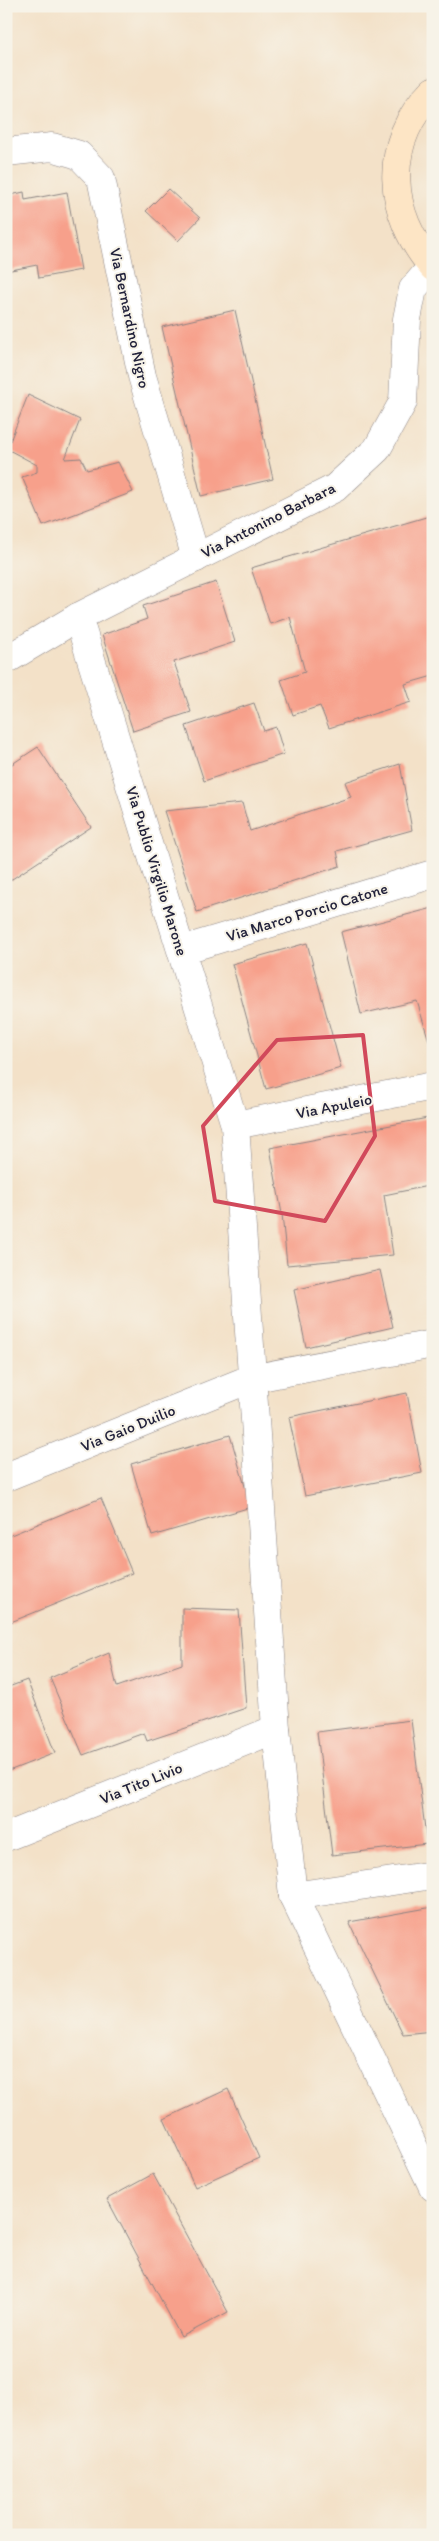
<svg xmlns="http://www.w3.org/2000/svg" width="439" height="2541" font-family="Itim,sans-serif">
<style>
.building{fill:#f7a08b}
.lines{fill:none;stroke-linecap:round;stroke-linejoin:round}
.street-casing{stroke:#8a8282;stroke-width:29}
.secondary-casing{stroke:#8a8282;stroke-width:29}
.street{stroke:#fff;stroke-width:28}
.secondary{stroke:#fde5c5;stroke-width:28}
.marked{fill:none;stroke:#d1495b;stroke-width:4;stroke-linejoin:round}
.labels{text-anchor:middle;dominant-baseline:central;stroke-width:4;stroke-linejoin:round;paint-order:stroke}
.street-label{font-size:16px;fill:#22223b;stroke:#f7f3e8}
</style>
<rect width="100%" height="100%" fill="#f7f3e8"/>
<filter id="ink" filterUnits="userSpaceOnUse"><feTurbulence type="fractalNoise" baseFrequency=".02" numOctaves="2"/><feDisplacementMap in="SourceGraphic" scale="10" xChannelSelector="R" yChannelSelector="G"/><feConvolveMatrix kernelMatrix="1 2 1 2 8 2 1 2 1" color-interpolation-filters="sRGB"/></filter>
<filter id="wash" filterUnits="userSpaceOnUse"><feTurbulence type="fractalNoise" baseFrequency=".0096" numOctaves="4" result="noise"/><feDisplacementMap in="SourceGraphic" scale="20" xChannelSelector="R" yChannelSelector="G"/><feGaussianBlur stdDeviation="1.12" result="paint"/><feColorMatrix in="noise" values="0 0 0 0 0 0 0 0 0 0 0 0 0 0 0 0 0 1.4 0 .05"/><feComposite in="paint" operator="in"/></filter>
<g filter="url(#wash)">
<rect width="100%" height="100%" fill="#f3e1c8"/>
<g id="blocks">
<g class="building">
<polygon points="168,189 200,218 178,241 146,211"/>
<polygon points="24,192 25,200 67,192 81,270 39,278 37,265 6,271 6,196"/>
<polygon points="235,310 273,479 201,496 162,327"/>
<polygon points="28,395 80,420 65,459 81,458 87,470 118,462 133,492 43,526 22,477 37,472 37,465 7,449"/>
<polygon points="433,515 433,676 405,684 411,702 329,728 320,706 293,715 281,680 305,672 290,617 270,624 251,568"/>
<polygon points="216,582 235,642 174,662 191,712 133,731 102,635 147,619 143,606"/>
<polygon points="254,703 264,731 276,727 284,754 204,781 186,726"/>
<polygon points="38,747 91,827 6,883 6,768"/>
<polygon points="400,764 412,830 337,851 340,866 197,912 164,811 242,803 250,831 351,797 345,782"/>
<polygon points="433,908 433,1051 432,1051 417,1001 361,1014 341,932"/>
<polygon points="307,943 341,1068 266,1089 232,964"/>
<polygon points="433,1117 433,1185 384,1195 393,1255 287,1265 282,1214 270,1148"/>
<polygon points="380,1270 393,1327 306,1347 294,1290"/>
<polygon points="407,1393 422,1473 305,1496 289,1417"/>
<polygon points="230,1435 251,1507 152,1536 131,1464"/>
<polygon points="101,1498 132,1573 6,1624 6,1537"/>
<polygon points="182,1608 239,1610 246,1708 147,1741 144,1733 83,1755 50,1678 109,1653 117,1687 182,1664"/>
<polygon points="27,1680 55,1753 6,1772 6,1688"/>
<polygon points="411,1720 427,1844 332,1855 317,1732"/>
<polygon points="433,1907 433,2031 403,2034 349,1922"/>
<polygon points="228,2089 259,2158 195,2187 164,2119"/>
<polygon points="153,2174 228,2312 181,2337 107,2199"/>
</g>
</g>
</g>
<g filter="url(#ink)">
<use href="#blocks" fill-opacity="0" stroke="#8a8282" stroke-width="1"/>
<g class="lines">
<defs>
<g id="street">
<polyline points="6,152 52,147 79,155 101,178 142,376 196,558"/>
<polyline points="78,617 235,1125 276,1729 293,1896 433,2187"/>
<polyline points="6,660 78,617 335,488 377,449 403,402 407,319 413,289 432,267"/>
<polyline points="182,950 433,874"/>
<polyline points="235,1125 433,1086"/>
<polyline points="6,1477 250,1379 433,1344"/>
<polyline points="6,1837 276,1729"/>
<polyline points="293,1896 433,1875"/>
</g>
<path id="secondary" d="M433,91c-52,52 -46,123 0,176"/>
</defs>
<use href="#street" class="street-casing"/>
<use href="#secondary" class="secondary-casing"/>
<use href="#street" class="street"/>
<use href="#secondary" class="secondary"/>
</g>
</g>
<path class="marked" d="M363,1035l12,101 -50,85 -110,-20 -12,-75 74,-86z"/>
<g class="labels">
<g class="street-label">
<text transform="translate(130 318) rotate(78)">Via Bernardino Nigro</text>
<text transform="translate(268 520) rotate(-27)">Via Antonino Barbara</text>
<text transform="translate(157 871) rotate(73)">Via Publio Virgilio Marone</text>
<text transform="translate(307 912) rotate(-17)">Via Marco Porcio Catone</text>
<text transform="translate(334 1106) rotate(-11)">Via Apuleio</text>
<text transform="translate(128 1428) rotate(-22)">Via Gaio Duilio</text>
<text transform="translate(141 1783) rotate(-22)">Via Tito Livio</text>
</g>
</g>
<rect width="439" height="2541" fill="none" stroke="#f7f3e8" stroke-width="25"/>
</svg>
